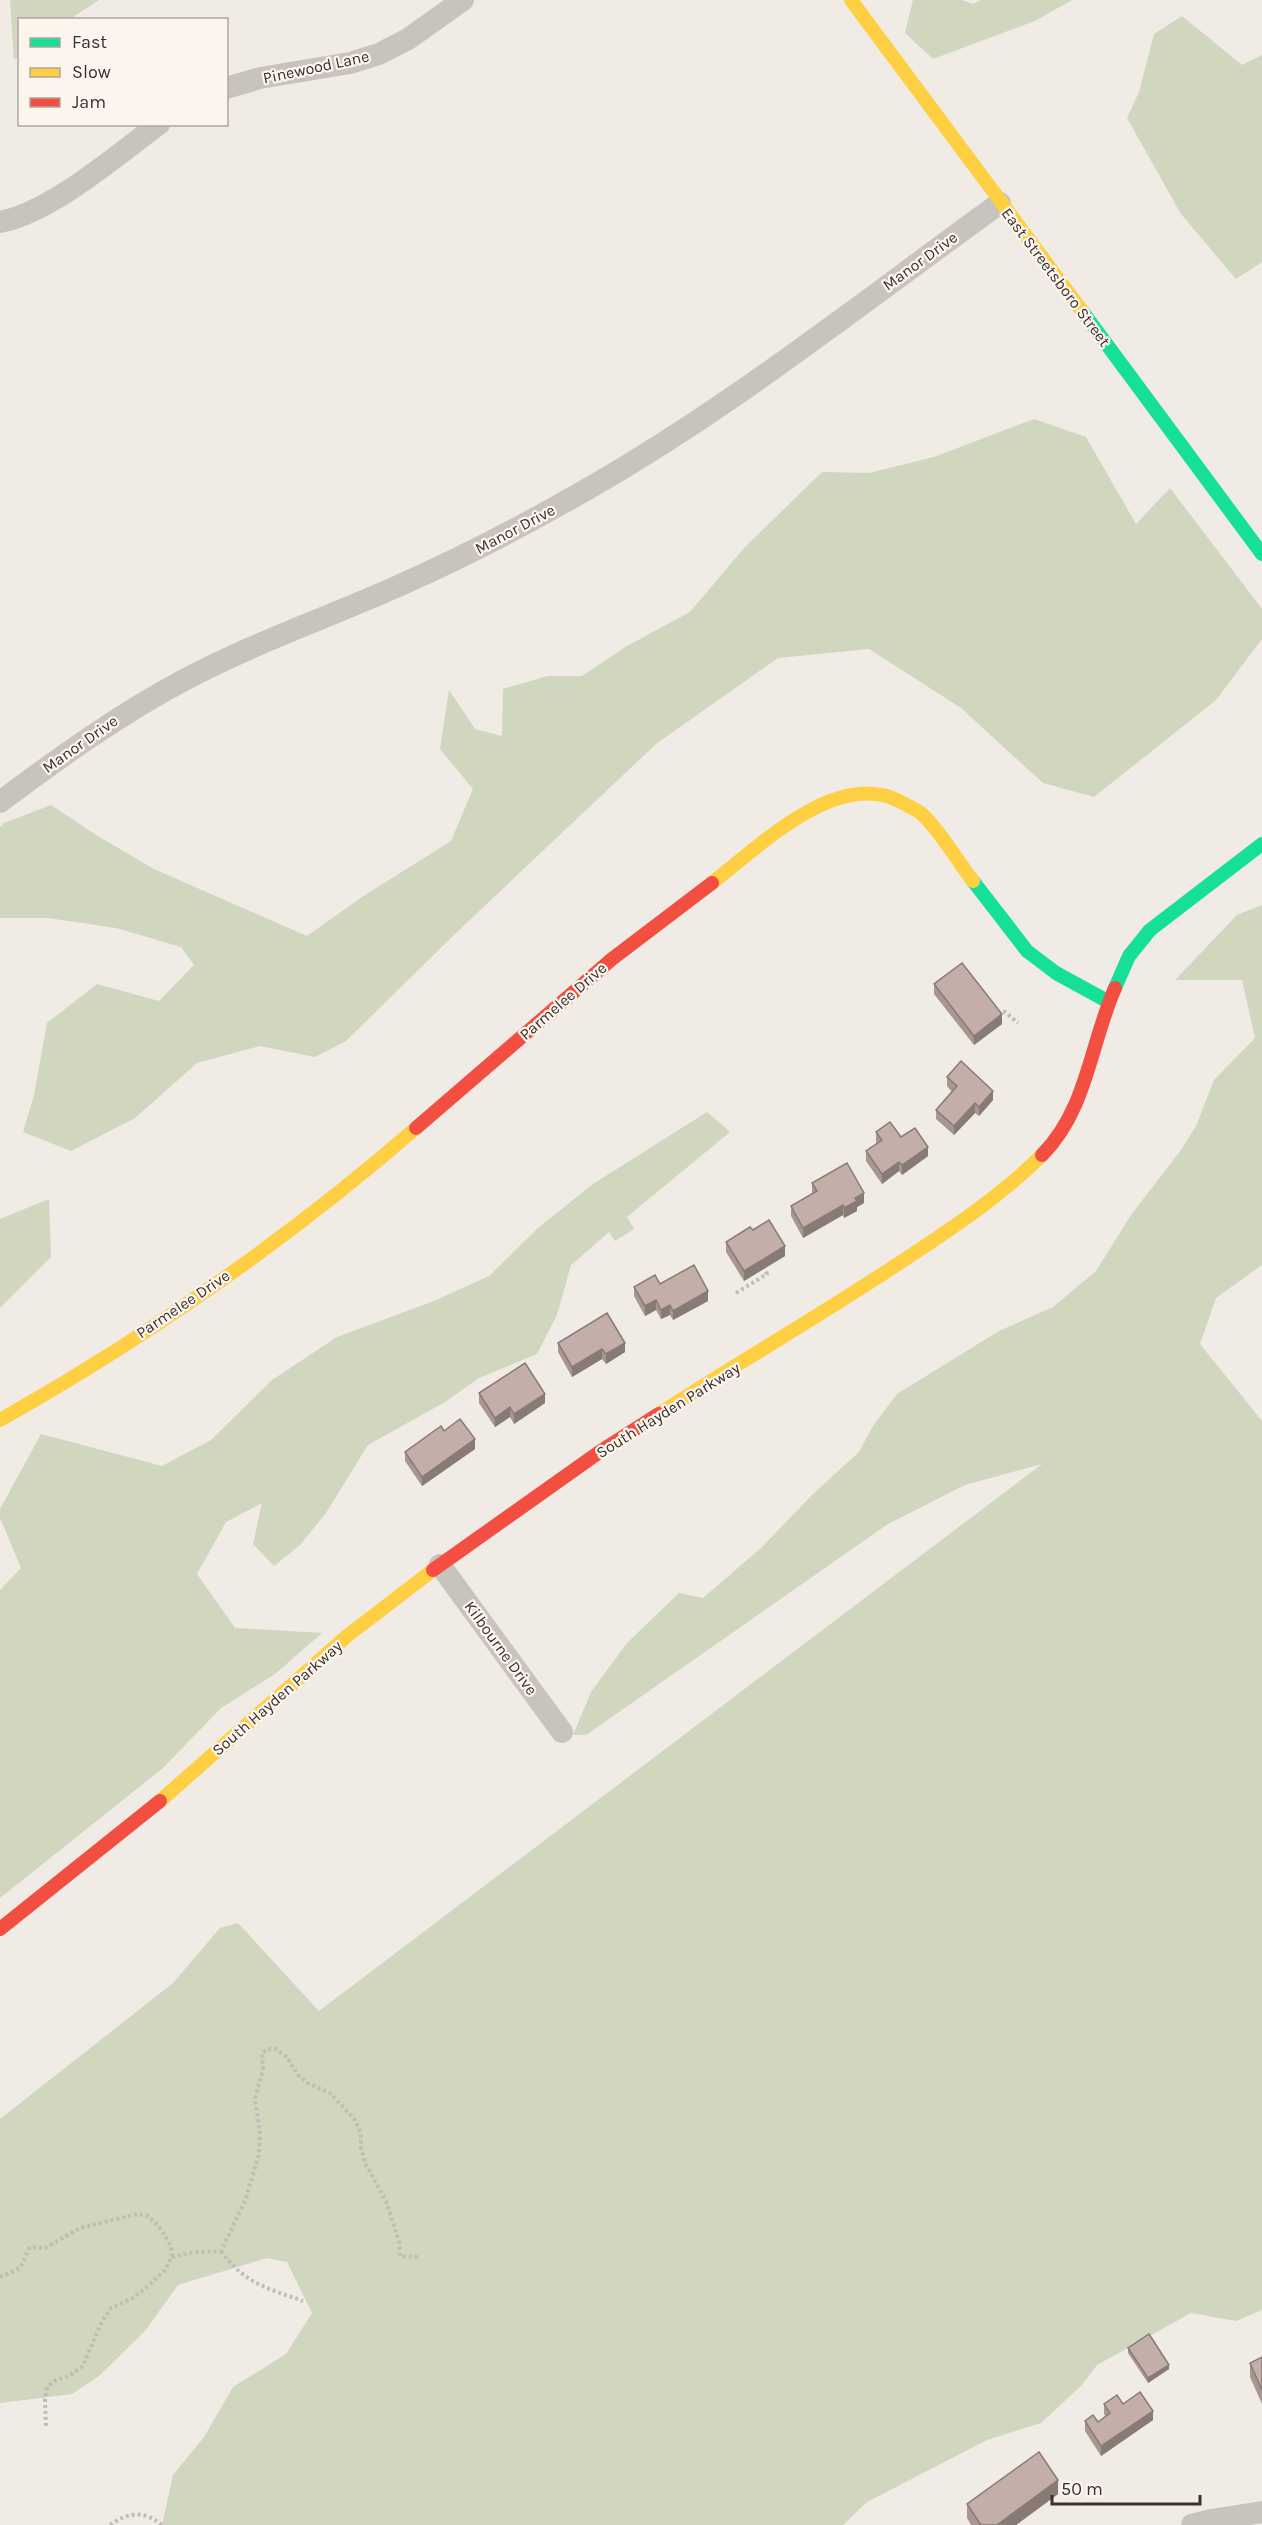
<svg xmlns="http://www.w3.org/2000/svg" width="1262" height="2525" font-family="Karla,sans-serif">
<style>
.green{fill:#d1d6bf}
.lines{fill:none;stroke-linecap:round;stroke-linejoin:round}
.path{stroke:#c2bbb6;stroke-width:4;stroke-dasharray:3 3;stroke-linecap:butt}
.street{stroke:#c9c3be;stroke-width:22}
.fast{stroke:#16e098;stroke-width:14}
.slow{stroke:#ffcf43;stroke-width:14}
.jam{stroke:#f24e42;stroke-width:14}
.wall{fill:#a89690}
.shaded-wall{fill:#887a75}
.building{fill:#c3afa7;stroke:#887a75;stroke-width:1.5}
.labels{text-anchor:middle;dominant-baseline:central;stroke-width:4.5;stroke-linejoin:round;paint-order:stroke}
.street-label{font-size:16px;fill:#3b302b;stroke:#fbf5ee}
</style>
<rect width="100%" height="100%" fill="#f0ebe5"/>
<g class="green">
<polygon points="10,0 99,0 70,19 20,20 19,56 14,60"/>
<polygon points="913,0 962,0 973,4 981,0 1072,0 1035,21 933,59 905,33"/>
<polygon points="1182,16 1242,65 1262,55 1262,262 1236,279 1181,214 1127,118 1139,92 1154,34"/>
<polygon points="1034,419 1086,437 1136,524 1170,488 1262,609 1262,639 1216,700 1094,797 1043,783 961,708 869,649 778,658 656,744 457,932 346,1041 315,1057 260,1046 197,1063 135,1118 71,1151 23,1132 34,1095 47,1023 97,984 159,1001 194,965 181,947 116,928 48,918 0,918 0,827 4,823 51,805 96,835 154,869 307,936 362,897 451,841 473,789 440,749 449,690 475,729 502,736 503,689 548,676 582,676 627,646 690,612 744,548 822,472 869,473 934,457"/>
<polygon points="1262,905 1262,1265 1216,1298 1200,1344 1262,1421 1262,2310 1236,2321 1191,2313 1097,2365 1081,2386 1041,2423 987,2440 867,2502 843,2525 162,2525 173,2475 204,2437 233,2387 286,2354 312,2313 287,2262 267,2258 178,2285 145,2331 99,2376 72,2394 0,2403 0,2119 173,1983 220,1928 238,1923 319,2011 1042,1464 965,1485 888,1524 586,1735 573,1735 591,1692 627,1643 679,1593 703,1598 762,1547 812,1495 859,1452 873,1426 897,1394 999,1331 1053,1307 1096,1271 1131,1215 1181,1150 1196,1126 1214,1080 1255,1038 1242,980 1175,980 1237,915"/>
<polygon points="707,1112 730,1132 627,1217 634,1229 615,1241 609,1232 571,1265 557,1315 537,1354 479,1378 445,1402 368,1445 326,1513 300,1545 274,1566 253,1544 262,1503 226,1522 197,1574 235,1628 322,1633 275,1674 221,1708 163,1768 0,1898 0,1590 21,1568 0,1518 0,1509 41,1434 162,1466 211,1440 272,1380 337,1337 434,1301 489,1276 538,1228 593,1184"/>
<polygon points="49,1199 51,1257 0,1308 0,1219"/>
</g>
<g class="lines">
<g class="path">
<polyline points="997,1012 1005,1012 1018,1023"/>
<polyline points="736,1293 767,1274 764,1269"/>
<path d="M221,2251c24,33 46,37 82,50"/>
<polyline points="172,2257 195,2252 221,2251 245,2201 259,2154 260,2135 255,2098 263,2070 262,2053 268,2049 276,2049 287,2057 298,2075 308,2083 331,2094 355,2120 361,2134 361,2147 365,2163 386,2201 399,2242 400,2256 418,2257"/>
<polyline points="0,2277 20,2268 30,2247 45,2248 80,2228 137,2214 148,2216 160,2228 171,2246 172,2257 165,2270 148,2286 133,2298 111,2308 101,2323 83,2366 69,2376 54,2381 47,2387 45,2399 46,2427"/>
<path d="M110,2525c19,-13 33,-15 52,0"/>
</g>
<g class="street">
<polyline points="226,88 260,78 350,63 379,54 408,39 463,0"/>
<path d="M0,222c50,-9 117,-67 159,-98"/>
<path d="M0,802c60,-45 120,-88 186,-123 68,-36 140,-61 210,-92 56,-25 110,-52 163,-82 156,-85 297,-198 441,-302"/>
<polyline points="440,1565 562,1732"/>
<polyline points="1192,2525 1211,2520 1262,2512"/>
</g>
<g class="fast">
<polyline points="1082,311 1262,554"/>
<polyline points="973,881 1027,951 1056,973 1109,1002"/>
<polyline points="1115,988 1129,956 1150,930 1262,844"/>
</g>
<g class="slow">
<polyline points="851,0 1082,311"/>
<path d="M712,883c48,-37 127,-117 191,-80 7,4 15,7 20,12 19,19 34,45 50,66"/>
<path d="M659,1414c82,-53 167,-102 248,-156 47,-31 95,-63 135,-103"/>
<path d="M0,1420c147,-83 288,-181 416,-292"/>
<polyline points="160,1801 347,1636 433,1570"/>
</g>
<g class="jam">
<polyline points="416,1128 612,959 712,883"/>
<path d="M1042,1155c45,-45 48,-110 73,-167"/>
<polyline points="433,1570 598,1453 659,1414"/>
<polyline points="0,1929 160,1801"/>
</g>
</g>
<g class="wall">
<polygon points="934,984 1002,1024 974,1045 934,994"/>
<polygon points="947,1077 993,1100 979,1116 975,1113 954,1135 936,1119 936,1110 952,1092 947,1086"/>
<polygon points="876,1132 901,1137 928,1156 902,1175 899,1171 882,1184 866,1161 866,1151 877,1144 876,1142"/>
<polygon points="812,1183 864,1203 857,1207 857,1211 844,1218 843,1215 803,1238 791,1216 791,1206 812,1194"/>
<polygon points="753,1230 785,1256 744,1281 726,1252 726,1242"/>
<polygon points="660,1284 708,1301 673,1320 670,1315 661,1319 656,1310 645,1316 634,1296 634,1287"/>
<polygon points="558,1343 625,1352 606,1364 602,1359 572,1377 558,1352"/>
<polygon points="479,1393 545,1403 514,1424 510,1417 495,1427 479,1403"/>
<polygon points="444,1431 475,1449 422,1486 405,1461 405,1452"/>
<polygon points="1128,2348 1169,2369 1148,2383 1128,2353"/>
<polygon points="1262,2357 1262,2404 1250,2377 1250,2363"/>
<polygon points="1104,2404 1123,2404 1153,2420 1101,2456 1085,2431 1085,2421 1098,2422 1106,2417 1104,2414"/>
<polygon points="1058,2494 1016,2525 971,2525 967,2518 967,2504"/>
</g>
<g class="shaded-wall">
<polygon points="1002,1014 1002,1024 974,1045 974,1036"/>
<polygon points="993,1091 993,1100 979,1116 979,1107"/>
<polygon points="975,1103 975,1113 954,1135 954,1126"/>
<polygon points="928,1147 928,1156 902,1175 902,1165"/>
<polygon points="899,1162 899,1171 882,1184 882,1174"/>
<polygon points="864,1193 864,1203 857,1207 857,1211 844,1218 844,1208 855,1198"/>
<polygon points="843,1205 843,1215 803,1238 803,1228"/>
<polygon points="785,1246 785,1256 744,1281 744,1271"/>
<polygon points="708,1291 708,1301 673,1320 673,1311"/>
<polygon points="656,1300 656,1310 645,1316 645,1306"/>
<polygon points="670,1305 670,1315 661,1319 661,1310"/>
<polygon points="625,1343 625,1352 606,1364 606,1354"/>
<polygon points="602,1349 602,1359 572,1377 572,1367"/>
<polygon points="545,1394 545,1403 514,1424 514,1414"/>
<polygon points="510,1407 510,1417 495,1427 495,1418"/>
<polygon points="475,1439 475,1449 422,1486 422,1477"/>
<polygon points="1169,2365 1169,2369 1148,2383 1148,2378"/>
<polygon points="1153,2411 1153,2420 1101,2456 1101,2446"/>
<polygon points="1058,2480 1058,2494 1016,2525 997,2525"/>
</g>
<g class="building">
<polygon points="962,963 1002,1014 974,1036 934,984"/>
<polygon points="961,1061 993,1091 979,1107 975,1103 954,1126 936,1110 957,1086 947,1077"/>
<polygon points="890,1122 901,1137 915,1128 928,1147 902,1165 899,1162 882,1174 866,1151 882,1140 876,1132"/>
<polygon points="847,1163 864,1193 855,1198 857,1201 844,1208 843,1205 803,1228 791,1206 817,1191 812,1183"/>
<polygon points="769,1220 785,1246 744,1271 726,1242 750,1227 753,1230"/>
<polygon points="694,1265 708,1291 673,1311 670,1305 661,1310 656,1300 645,1306 634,1287 655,1275 660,1284"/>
<polygon points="607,1313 625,1343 606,1354 602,1349 572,1367 558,1343"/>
<polygon points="525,1363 545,1394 514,1414 510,1407 495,1418 479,1393"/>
<polygon points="460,1419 475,1439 422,1477 405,1452 441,1426 444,1431"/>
<polygon points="1149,2334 1169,2365 1148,2378 1128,2348"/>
<polygon points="1262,2357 1262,2390 1250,2363"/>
<polygon points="1140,2392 1153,2411 1101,2446 1085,2421 1093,2415 1098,2422 1110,2413 1104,2404 1117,2395 1123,2404"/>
<polygon points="1039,2452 1058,2480 997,2525 981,2525 967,2504"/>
</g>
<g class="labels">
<g class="street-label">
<text transform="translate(316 67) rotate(-12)">Pinewood Lane</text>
<text transform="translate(920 261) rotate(-36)">Manor Drive</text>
<text transform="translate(1056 277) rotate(53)">East Streetsboro Street</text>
<text transform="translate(515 529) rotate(-28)">Manor Drive</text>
<text transform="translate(80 744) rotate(-35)">Manor Drive</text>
<text transform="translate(563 1001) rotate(-41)">Parmelee Drive</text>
<text transform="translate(183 1304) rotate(-34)">Parmelee Drive</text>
<text transform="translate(668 1410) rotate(-32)">South Hayden Parkway</text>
<text transform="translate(501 1648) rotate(54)">Kilbourne Drive</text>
<text transform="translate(277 1698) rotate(-41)">South Hayden Parkway</text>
</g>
</g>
<rect x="18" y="18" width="210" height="108" fill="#fbf5ee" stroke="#aea6a0" stroke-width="1.5"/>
<rect x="30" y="38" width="30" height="9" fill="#16e098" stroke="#aea6a0" stroke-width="1.5"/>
<text x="72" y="48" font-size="18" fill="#3b302b">Fast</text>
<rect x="30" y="68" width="30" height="9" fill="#ffcf43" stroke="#aea6a0" stroke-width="1.5"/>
<text x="72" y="78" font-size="18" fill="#3b302b">Slow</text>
<rect x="30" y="98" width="30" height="9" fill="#f24e42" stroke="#aea6a0" stroke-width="1.5"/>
<text x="72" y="108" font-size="18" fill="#3b302b">Jam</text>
<path d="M1052 2495v9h148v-9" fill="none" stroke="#3b302b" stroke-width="3"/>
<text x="1061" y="2495" font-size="18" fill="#3b302b" stroke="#fbf5ee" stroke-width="4.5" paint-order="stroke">50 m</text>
</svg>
